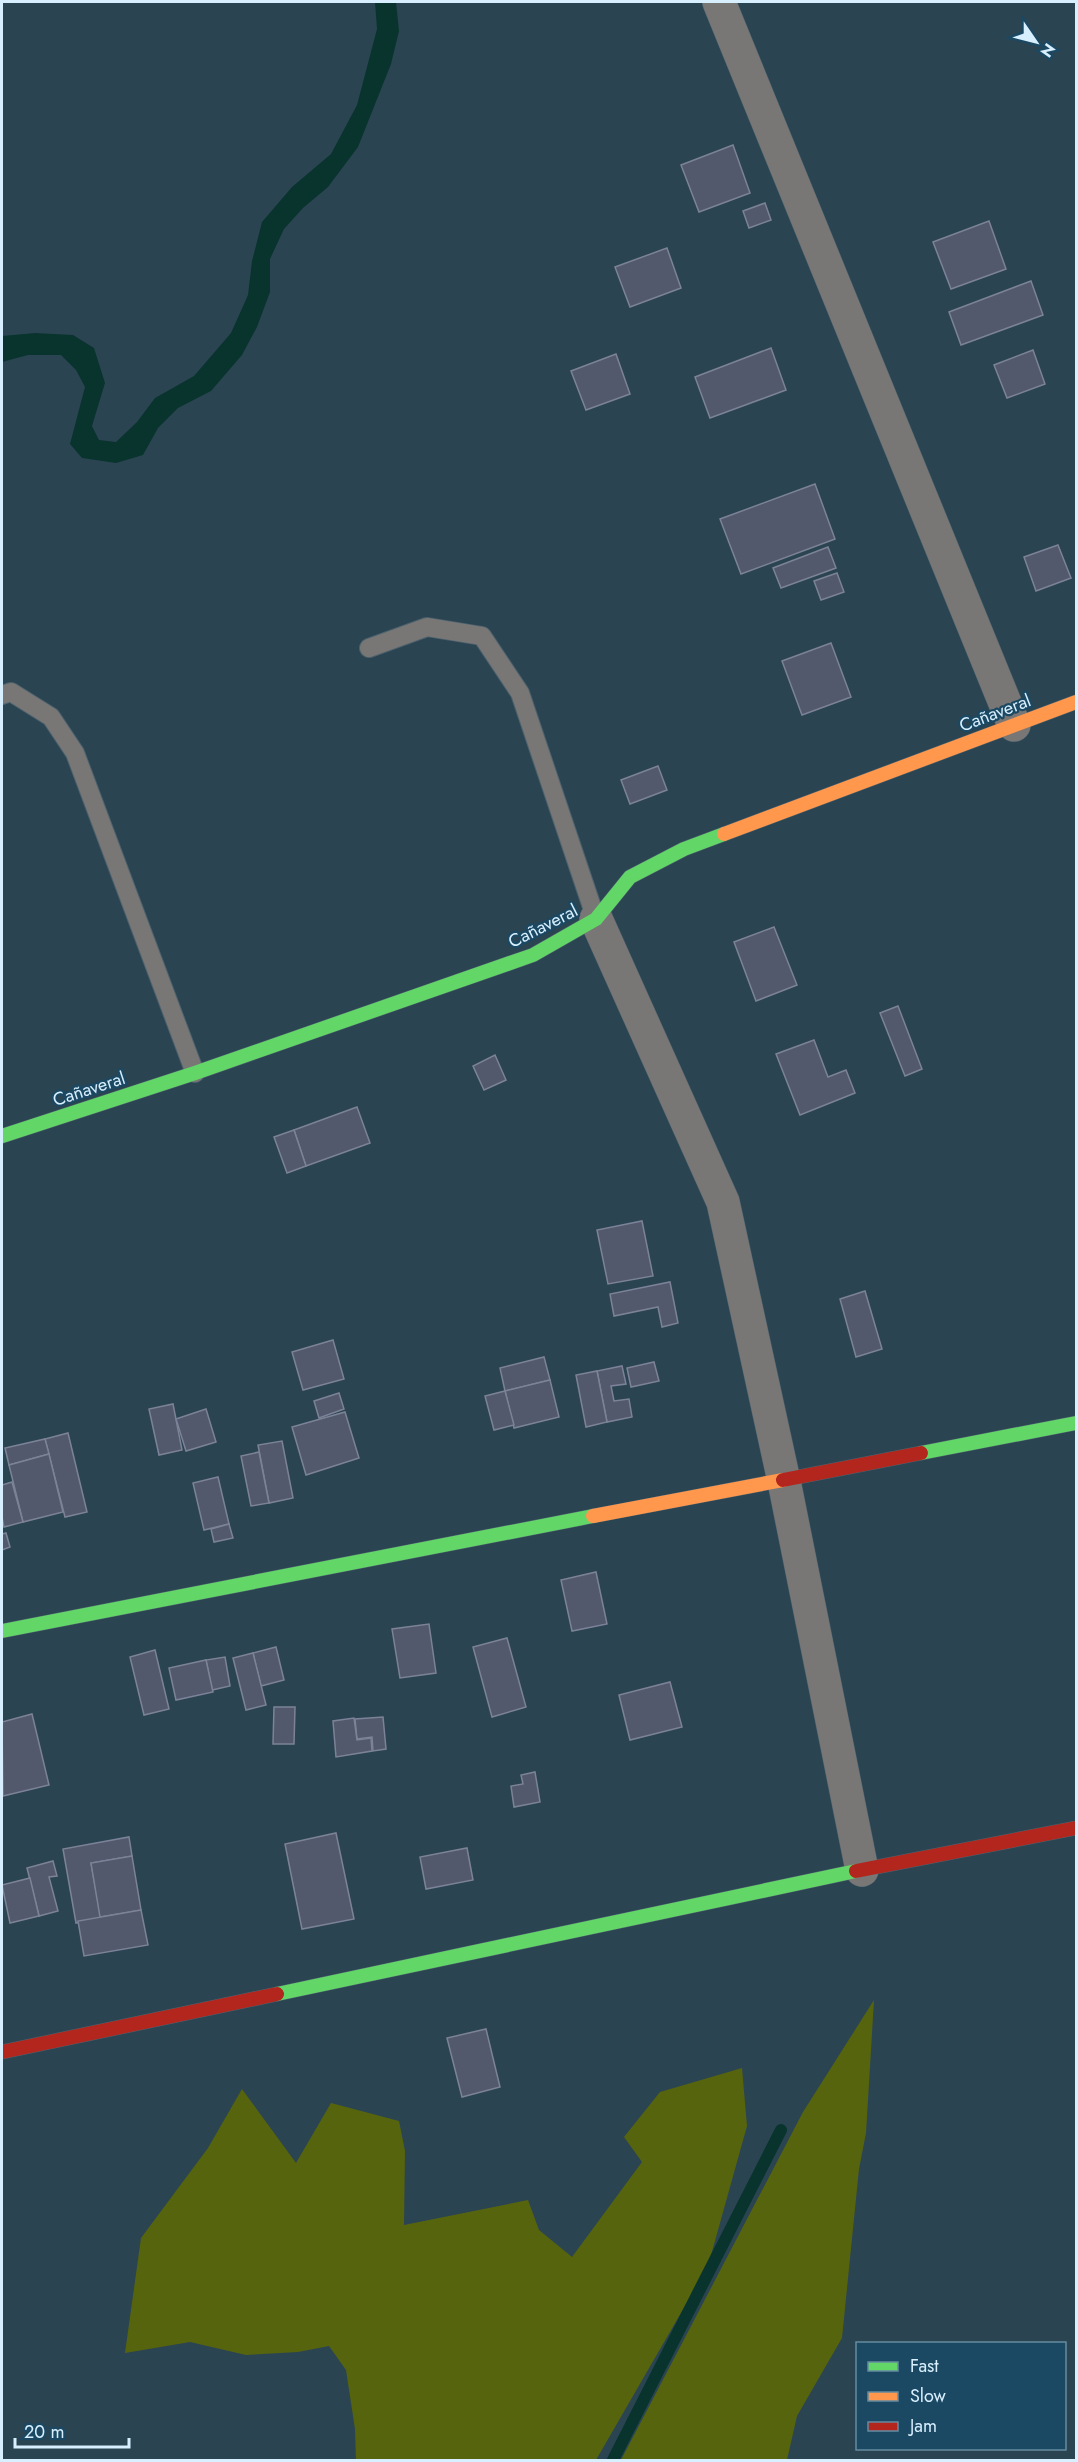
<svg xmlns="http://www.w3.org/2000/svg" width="1078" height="2462" font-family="Jost,sans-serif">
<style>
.green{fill:#57640e}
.water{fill:#09342e}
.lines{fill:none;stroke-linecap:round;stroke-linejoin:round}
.stream{stroke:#09342e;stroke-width:12}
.building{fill:#52596c;stroke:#7c8398;stroke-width:1.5}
.lane-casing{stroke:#4d626e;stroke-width:20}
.street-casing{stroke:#4d626e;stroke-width:34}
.fast-casing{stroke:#4d626e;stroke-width:15}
.slow-casing{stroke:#4d626e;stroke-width:15}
.jam-casing{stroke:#4d626e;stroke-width:15}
.lane{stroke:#787775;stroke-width:18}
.street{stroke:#787775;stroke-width:33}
.fast{stroke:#63d668;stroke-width:14}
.slow{stroke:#ff974d;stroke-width:14}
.jam{stroke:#b3261e;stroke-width:14}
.labels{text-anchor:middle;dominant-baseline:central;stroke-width:4.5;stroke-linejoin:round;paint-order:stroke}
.street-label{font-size:18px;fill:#d7effe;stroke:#1b4862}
</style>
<rect width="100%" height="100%" fill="#2b4452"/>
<g class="green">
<polygon points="874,2000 866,2133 859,2169 842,2338 797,2416 787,2460 621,2460 803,2112"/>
<polygon points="742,2068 747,2126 708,2266 596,2460 356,2460 355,2429 346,2370 329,2346 298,2352 246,2355 190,2342 125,2353 141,2238 208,2148 242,2089 296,2163 331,2103 399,2121 405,2151 404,2225 528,2200 539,2230 572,2257 642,2162 624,2137 660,2092"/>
</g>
<polygon class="water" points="375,2 396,2 399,31 391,64 358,147 328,187 303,208 284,229 270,259 270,292 257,327 242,355 211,391 178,408 158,428 143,455 116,463 82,458 70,444 85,387 76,370 61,355 28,355 2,362 2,336 35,333 73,335 94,348 105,383 92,426 99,440 116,442 137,422 155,398 194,376 231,333 248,295 252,261 262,222 292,187 331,154 357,105 377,29"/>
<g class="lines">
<polyline class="stream" points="613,2460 781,2130"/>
</g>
<g class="building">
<polygon points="733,145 750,193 699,212 681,165"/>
<polygon points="765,203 771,220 749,228 743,211"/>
<polygon points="989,221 1006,269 951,289 933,242"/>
<polygon points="667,248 681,288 630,307 615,267"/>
<polygon points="1031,281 1043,315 961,345 949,312"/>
<polygon points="771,348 786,390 710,418 695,377"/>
<polygon points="1033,350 1045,384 1007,398 994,365"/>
<polygon points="616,354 630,394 586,410 571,371"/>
<polygon points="815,484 835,539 741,574 720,519"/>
<polygon points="1058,545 1071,578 1036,591 1024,557"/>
<polygon points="828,547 836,568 781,588 773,568"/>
<polygon points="837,573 844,592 821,600 814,581"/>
<polygon points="831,643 851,697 802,715 782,661"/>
<polygon points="658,766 667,790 630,804 621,780"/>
<polygon points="774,927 797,985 756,1001 734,942"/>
<polygon points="898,1006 922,1069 905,1076 880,1013"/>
<polygon points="814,1040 828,1077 846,1070 855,1093 800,1115 776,1054"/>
<polygon points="495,1055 506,1080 484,1090 473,1066"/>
<polygon points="357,1107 370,1143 306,1166 294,1130"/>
<polygon points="294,1130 306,1166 287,1173 274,1137"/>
<polygon points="642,1221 653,1276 608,1284 597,1230"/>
<polygon points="670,1282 678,1323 662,1327 658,1307 614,1316 610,1294"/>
<polygon points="865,1291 882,1349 856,1357 840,1299"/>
<polygon points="333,1340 344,1379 303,1390 292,1352"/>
<polygon points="544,1357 550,1380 505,1391 500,1368"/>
<polygon points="654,1362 659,1381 631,1387 627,1368"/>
<polygon points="622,1366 626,1384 611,1386 614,1401 629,1399 632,1417 607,1422 597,1371"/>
<polygon points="597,1371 607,1422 586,1427 576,1375"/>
<polygon points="550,1380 559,1417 514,1428 505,1391"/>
<polygon points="505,1391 514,1425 494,1430 485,1396"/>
<polygon points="339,1393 344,1409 319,1418 314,1401"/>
<polygon points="173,1404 182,1450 159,1455 149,1409"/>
<polygon points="206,1409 216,1442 186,1451 176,1419"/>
<polygon points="345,1412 359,1458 306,1475 292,1427"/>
<polygon points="68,1433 87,1512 65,1517 45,1439"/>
<polygon points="45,1439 49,1454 9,1465 5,1448"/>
<polygon points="282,1441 293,1498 269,1503 258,1445"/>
<polygon points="259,1452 269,1503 251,1506 241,1456"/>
<polygon points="49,1454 63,1512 23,1522 9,1465"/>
<polygon points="218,1477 229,1524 204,1530 193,1483"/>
<polygon points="12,1482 23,1522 4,1527 2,1517 2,1485"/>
<polygon points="229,1524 233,1538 214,1542 211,1529"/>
<polygon points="6,1533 10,1547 2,1550 2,1534"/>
<polygon points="596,1572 607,1624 572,1631 561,1580"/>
<polygon points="429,1624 436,1673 400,1678 392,1629"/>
<polygon points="507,1638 526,1707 492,1717 473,1647"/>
<polygon points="276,1647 284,1680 261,1686 253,1653"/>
<polygon points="155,1650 169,1709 144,1715 130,1657"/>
<polygon points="253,1653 266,1705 246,1710 233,1658"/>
<polygon points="225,1657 230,1686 212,1690 206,1660"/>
<polygon points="206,1660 213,1692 176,1700 169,1668"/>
<polygon points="670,1682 682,1727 630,1740 619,1695"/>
<polygon points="274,1707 295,1707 294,1744 273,1744"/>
<polygon points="32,1714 49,1785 3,1796 2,1722"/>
<polygon points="383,1717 386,1749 373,1751 372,1737 357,1739 355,1719"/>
<polygon points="354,1718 357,1740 371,1738 372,1751 336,1757 333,1721"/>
<polygon points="535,1772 540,1802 514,1807 511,1786 523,1784 521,1775"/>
<polygon points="336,1833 354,1919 302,1929 285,1844"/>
<polygon points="129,1837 132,1856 91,1863 101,1918 76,1923 63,1849"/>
<polygon points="467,1848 473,1880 426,1889 420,1857"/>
<polygon points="132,1856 141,1910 100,1917 91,1863"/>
<polygon points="53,1861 57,1876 49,1877 58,1911 39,1916 27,1868"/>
<polygon points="30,1878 39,1916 10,1923 2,1885"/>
<polygon points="141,1910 148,1945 84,1956 78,1921"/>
<polygon points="486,2029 500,2087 462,2097 447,2038"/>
</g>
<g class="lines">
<defs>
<g id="lane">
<polyline points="369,648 427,627 482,636 520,693 596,919"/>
<polyline points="2,695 11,692 51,717 75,753 195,1073"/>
</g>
<g id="street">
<polyline points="719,2 1014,725"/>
<polyline points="596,919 723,1202 784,1481 862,1870"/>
</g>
<g id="fast">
<polyline points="2,1136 195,1073 533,955 596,919 630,877 684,849 724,834"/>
<polyline points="921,1453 1076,1423"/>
<polyline points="2,1631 593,1516"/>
<polyline points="277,1994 856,1871"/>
</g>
<g id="slow">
<polyline points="724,834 1076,702"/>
<polyline points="593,1516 783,1480"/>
</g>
<g id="jam">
<polyline points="783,1480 921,1453"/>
<polyline points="856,1871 1076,1828"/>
<polyline points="2,2052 277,1994"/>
</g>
</defs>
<use href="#lane" class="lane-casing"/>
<use href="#street" class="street-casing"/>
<use href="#fast" class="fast-casing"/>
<use href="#slow" class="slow-casing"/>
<use href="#jam" class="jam-casing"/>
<use href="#lane" class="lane"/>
<use href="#street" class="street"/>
<use href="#fast" class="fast"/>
<use href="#slow" class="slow"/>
<use href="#jam" class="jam"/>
</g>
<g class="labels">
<g class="street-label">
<text transform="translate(995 713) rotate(-21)">Cañaveral</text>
<text transform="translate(543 926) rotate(-27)">Cañaveral</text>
<text transform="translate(89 1089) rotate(-18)">Cañaveral</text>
</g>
</g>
<rect width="1078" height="2462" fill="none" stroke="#d7effe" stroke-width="6"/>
<rect x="856" y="2342" width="210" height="108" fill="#1b4862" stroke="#668ba0" stroke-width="1.5"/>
<rect x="868" y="2362" width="30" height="9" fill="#63d668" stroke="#668ba0" stroke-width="1.5"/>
<text x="910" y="2372" font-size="18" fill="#d7effe">Fast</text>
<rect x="868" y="2392" width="30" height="9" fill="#ff974d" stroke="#668ba0" stroke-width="1.5"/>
<text x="910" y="2402" font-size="18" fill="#d7effe">Slow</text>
<rect x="868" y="2422" width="30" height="9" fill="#b3261e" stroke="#668ba0" stroke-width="1.5"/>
<text x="910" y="2432" font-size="18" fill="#d7effe">Jam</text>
<g transform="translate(1036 42) rotate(125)" stroke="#1b4862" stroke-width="4.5" paint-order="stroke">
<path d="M0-4.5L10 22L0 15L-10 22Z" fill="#d7effe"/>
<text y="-9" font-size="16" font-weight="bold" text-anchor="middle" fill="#d7effe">N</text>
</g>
<path d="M15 2438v9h114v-9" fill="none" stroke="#d7effe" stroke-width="3"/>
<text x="24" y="2438" font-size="18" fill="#d7effe" stroke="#1b4862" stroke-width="4.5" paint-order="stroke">20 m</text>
</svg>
